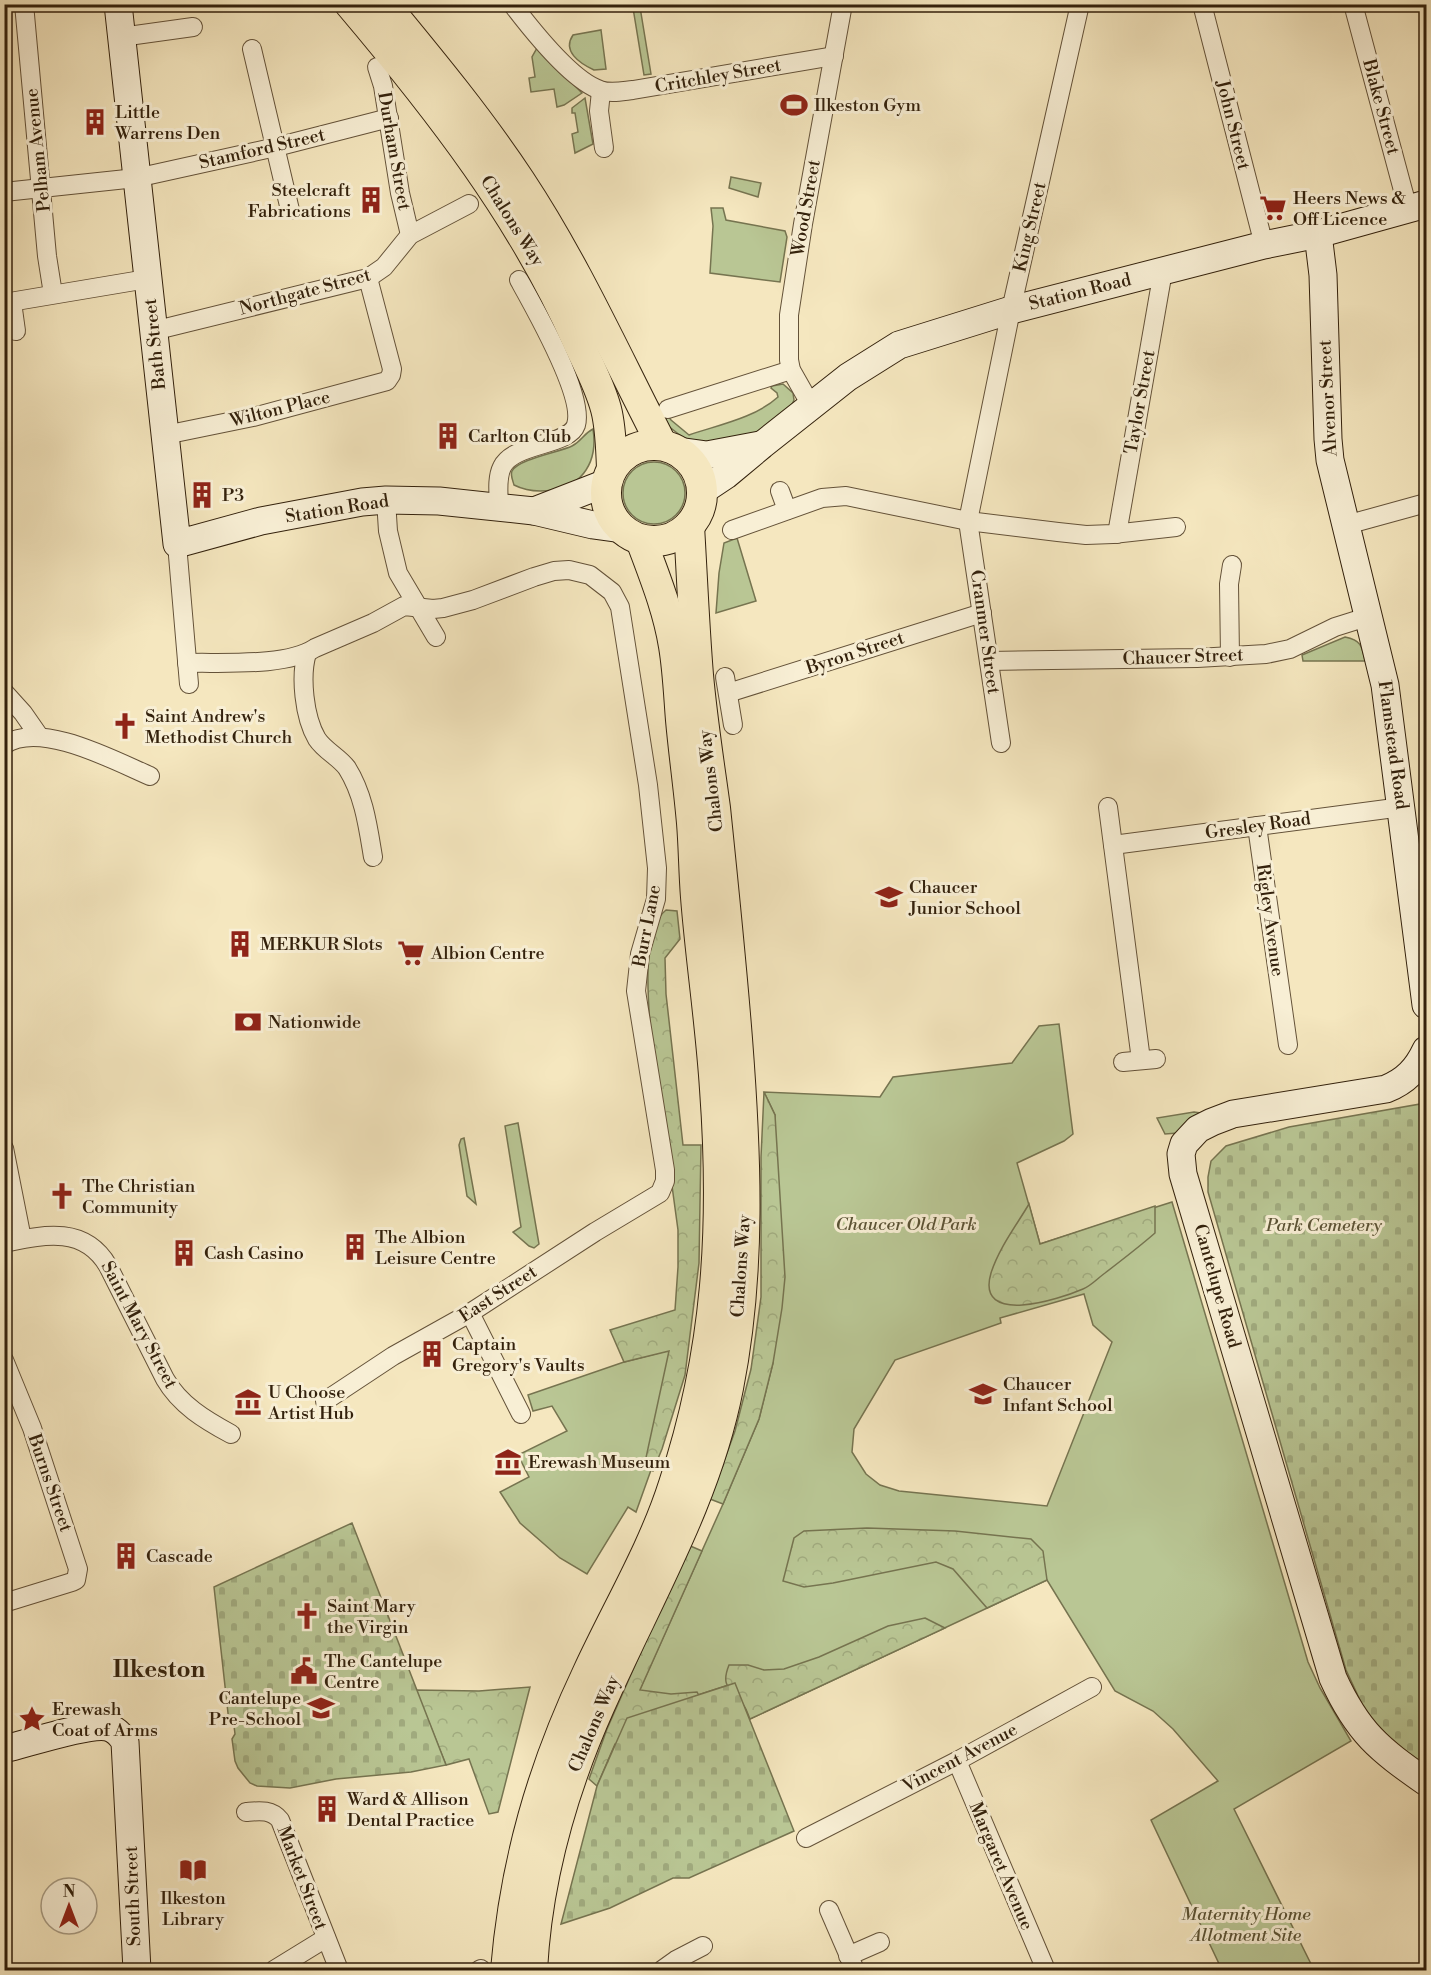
<svg xmlns="http://www.w3.org/2000/svg" width="1431" height="1975" font-family="'Libre Bodoni',serif">
<style>
.green{fill:#b9c694;stroke:#767450;stroke-width:1.5;fill-rule:evenodd}
.forest{fill:url(#forest-crowns);stroke:#767450;stroke-width:1.5}
.cemetery{fill:url(#cemetery-stones);stroke:#767450;stroke-width:1.5}
.lines{fill:none;stroke-linecap:round;stroke-linejoin:round}
.street-casing{stroke:#645239;stroke-width:20}
.secondary-casing{stroke:#33210c;stroke-width:29}
.primary-casing{stroke:#33210c;stroke-width:32}
.street{stroke:#f8efd5;stroke-width:18}
.secondary{stroke:#f8efd5;stroke-width:27}
.primary{stroke:#f5e7bf;stroke-width:30}
.labels{text-anchor:middle;dominant-baseline:central;stroke-width:6;stroke-linejoin:round;paint-order:stroke}
.street-label{font-size:18px;fill:#33210c;stroke:#f8efd5}
.poi-label{font-size:18px;fill:#33210c;stroke:#f8efd5;text-anchor:start}
.park-label{font-size:18px;font-style:italic;fill:#5b5335;stroke:#f8efd5}
.district-label{font-size:24px;font-weight:bold;fill:#33210c;stroke:#f8efd5}
</style>
<defs>
<pattern id="forest-crowns" width="20" height="18" patternUnits="userSpaceOnUse" patternTransform="scale(1.5)"><rect width="20" height="18" fill="#b9c694"/><path d="M2 6a3 3 0 1 1 6 0M12 15a3 3 0 1 1 6 0" fill="none" stroke="#a0aa7e"/></pattern>
<pattern id="cemetery-stones" width="16" height="16" patternUnits="userSpaceOnUse" patternTransform="scale(1.5)"><rect width="16" height="16" fill="#b9c694"/><path d="M2 7V4a2 2 0 0 1 4 0v3zM10 15v-3a2 2 0 0 1 4 0v3z" fill="#a0aa7e"/></pattern>
</defs>
<rect width="100%" height="100%" fill="#f5e7bf"/>
<filter id="stains"><feTurbulence type="fractalNoise" baseFrequency=".00333" numOctaves="4"/><feColorMatrix values="0 0 0 0 .2 0 0 0 0 .09 0 0 0 0 .02 0 0 0 .5 -.17"/></filter>
<radialGradient id="worn" r=".72"><stop offset=".6" stop-color="#630" stop-opacity="0"/><stop offset="1" stop-color="#630" stop-opacity=".3"/></radialGradient>
<g class="green">
<polygon points="640,7 651,74 644,75 633,8"/>
<path d="M601,30l5,39 -12,1c-15,-7 -32,-19 -21,-35z"/>
<polygon points="537,48 582,93 564,105 557,107 554,89 531,92 529,78 535,77 532,57"/>
<polygon points="585,98 593,144 575,153 572,134 578,132 575,113 572,113 572,108"/>
<polygon points="731,177 761,183 758,197 729,188"/>
<polygon points="711,208 723,208 726,220 785,231 787,237 780,282 710,273 713,226"/>
<path d="M783,384l10,9 1,7 -3,7 -15,13 -39,25 -51,-5 -24,-19 -9,-24 18,23 18,15c29,-10 66,-17 89,-38l-1,-4 -6,-5 1,-2z"/>
<path d="M593,429c2,13 1,29 -7,41 -14,22 -50,26 -72,15 -1,-4 -4,-10 -2,-14 6,-12 48,-19 60,-25 10,-5 11,-12 21,-17z"/>
<circle cx="654" cy="493" r="31"/>
<polygon points="737,538 756,601 716,613 719,573 724,543"/>
<path d="M1345,637c16,3 17,9 20,24h-62l-1,-6z"/>
<path d="M1059,1024l14,110 -9,7 -47,22 23,81 132,-42 136,460 12,26 31,53 -117,68 80,161h-92l-71,-150 67,-39 -45,-52 -20,-18 -38,-20 -68,-111 -297,139 -15,-36 -108,35 96,-214 36,-85 14,-56 2,-248 -11,-23 116,5 13,-20 119,-14 27,-37zM1084,1294l9,31 19,17 -65,164 -148,-15 -19,-6 -14,-11 -14,-22 2,-23 41,-69 106,-37 -1,-5z"/>
<polygon points="1194,1112 1201,1113 1178,1133 1165,1134 1157,1118"/>
<polygon points="518,1123 539,1244 534,1248 529,1246 513,1232 521,1227 505,1126"/>
<polygon points="464,1138 476,1204 467,1196 459,1145 461,1139"/>
<polygon points="674,1349 651,1470 636,1512 628,1507 587,1574 560,1558 520,1523 500,1492 529,1477 518,1455 567,1431 552,1406 533,1411 528,1395 624,1362"/>
</g>
<g class="forest">
<path d="M666,910l11,1 3,28 -15,19 1,36 17,151h18l-2,118 -14,112 -23,74 -9,22 -9,-4 25,-116 -45,11 -14,-32 65,-20 3,-43v-37l-28,-206c-2,-27 -8,-95 16,-114z"/>
<polygon points="764,1092 775,1115 785,1277 782,1308 773,1363 759,1419 723,1504 710,1499 735,1431 751,1369 761,1297 761,1157"/>
<path d="M1029,1204l11,40 115,-38v27c-16,14 -33,27 -50,40 -7,5 -14,13 -22,16 -23,10 -108,38 -92,-16 8,-25 25,-47 38,-69z"/>
<polygon points="867,1528 955,1531 1031,1539 1043,1551 1047,1580 987,1608 953,1569 936,1562 833,1583 804,1587 783,1581 794,1538 804,1531"/>
<polygon points="688,1545 702,1551 640,1690 671,1694 697,1692 702,1701 615,1744 597,1786 589,1779 607,1729"/>
<path d="M925,1618l20,10 -195,91c-2,-4 -3,-9 -6,-13 -10,-18 -25,-16 -15,-41h19l16,5 20,-1 35,-12 69,-31z"/>
<polygon points="530,1687 498,1812 489,1814 469,1759 446,1765 416,1690 479,1691"/>
</g>
<g class="cemetery">
<polygon points="1426,1103 1426,1767 1405,1754 1366,1713 1346,1670 1208,1192 1208,1177 1211,1161 1226,1146 1289,1127"/>
<polygon points="352,1523 446,1765 411,1772 336,1779 290,1788 257,1786 250,1783 238,1768 235,1761 232,1739 235,1734 234,1726 229,1722 214,1587"/>
<polygon points="735,1683 794,1831 689,1878 673,1878 610,1908 561,1924 597,1786 627,1718"/>
</g>
<g class="lines">
<defs>
<g id="street">
<polyline points="24,4 47,256 53,294"/>
<path d="M512,4c19,25 59,76 88,86 10,4 23,1 33,0l201,-34"/>
<polyline points="1202,4 1264,245"/>
<polyline points="1353,4 1408,209"/>
<polyline points="121,37 193,27"/>
<polyline points="252,49 290,210"/>
<polyline points="377,67 383,86 400,193 410,235"/>
<polyline points="601,91 599,111 604,148"/>
<polyline points="4,192 136,178 276,147 389,118"/>
<polyline points="12,302 16,331"/>
<polyline points="4,303 147,279"/>
<polyline points="153,331 368,278 384,267 410,235 469,204"/>
<polyline points="812,407 791,370 789,360 789,315 803,224 843,4"/>
<polyline points="668,409 791,370"/>
<polyline points="165,435 253,417 387,381 391,375 392,369 368,278"/>
<polyline points="780,491 787,510"/>
<polyline points="386,500 388,531 398,573 436,637"/>
<path d="M499,508c0,-12 -3,-29 3,-41 11,-24 67,-21 74,-42 9,-29 -42,-118 -57,-145"/>
<polyline points="1346,525 1426,503"/>
<polyline points="732,530 822,498 846,496 968,521 1058,532 1086,535 1113,534 1176,527"/>
<polyline points="1117,534 1163,271"/>
<polyline points="177,544 189,684"/>
<path d="M307,653c-7,23 -3,64 10,86 8,12 22,18 30,29 17,27 21,59 26,89"/>
<polyline points="1230,657 1229,584 1232,565"/>
<polyline points="989,661 1197,658 1266,654 1290,649 1335,627 1370,616"/>
<path d="M187,663c35,-1 99,4 128,-15l58,-25 31,-17 29,3 10,-1 30,-8 61,-23 20,-6 15,-1 21,5 22,17 8,15 28,178 9,83 -1,31 -16,55 -4,37 29,179v11l-5,12 -65,39 -125,81 -77,43 -68,45"/>
<polyline points="725,677 733,725"/>
<polyline points="4,692 23,713 39,736"/>
<polyline points="728,693 982,613"/>
<polyline points="1001,743 968,521 1011,310 1080,4"/>
<path d="M4,745c36,-25 111,16 146,31"/>
<polyline points="1108,807 1141,1060"/>
<polyline points="1257,826 1288,1045"/>
<polyline points="1113,845 1402,807"/>
<polyline points="1123,1062 1156,1059"/>
<polyline points="4,1148 22,1239"/>
<path d="M4,1243c39,-8 80,-18 104,23l57,113c15,26 40,41 66,55"/>
<polyline points="470,1313 521,1414"/>
<polyline points="4,1360 32,1428 78,1569 76,1580 72,1582 4,1603"/>
<polyline points="957,1761 1046,1970"/>
<path d="M246,1812c13,-1 25,-3 34,8l59,150"/>
<polyline points="806,1838 957,1761 1092,1687"/>
<polyline points="829,1910 855,1970"/>
<polyline points="848,1956 880,1942"/>
<polyline points="274,1970 326,1938"/>
<polyline points="479,1970 481,1969"/>
<polyline points="662,1970 676,1960 703,1946"/>
</g>
<g id="secondary">
<polyline points="118,4 177,544 261,521 362,502 386,500 439,501 534,511 593,525 622,529"/>
<polyline points="1318,234 1323,275 1328,439 1330,460 1385,685 1426,1005"/>
<polyline points="678,451 707,455 760,445"/>
<polyline points="702,491 726,475 762,445 848,377 899,345 1011,310 1264,245 1318,234 1426,204"/>
<polyline points="534,511 606,483"/>
<path d="M1426,1050c-9,19 -20,31 -40,39l-153,25 -21,8 -14,7 -14,15 -3,10 2,20 150,504c25,55 46,71 93,104"/>
<path d="M4,1749c22,-5 84,-26 103,-22 8,2 14,8 18,15l12,228"/>
</g>
<g id="primary">
<path d="M350,4c88,104 173,213 228,338 10,22 22,44 28,67 5,19 5,39 6,59"/>
<path d="M384,4c47,57 95,115 136,177 55,83 96,175 142,264"/>
<circle cx="654" cy="493" r="48"/>
<path d="M506,1970c9,-107 36,-201 82,-298 29,-63 65,-122 86,-188 44,-132 51,-257 41,-395 -4,-64 -14,-128 -19,-192 -2,-25 -2,-50 -4,-74 -3,-35 -8,-69 -11,-103 -2,-25 -3,-50 -7,-74 -6,-37 -20,-71 -33,-106"/>
<path d="M532,1970c5,-93 30,-180 68,-265 46,-105 106,-204 128,-317 23,-116 18,-233 9,-349 -6,-77 -14,-154 -22,-231 -6,-44 -13,-88 -17,-133 -4,-49 -6,-99 -9,-149"/>
</g>
</defs>
<use href="#street" class="street-casing"/>
<use href="#secondary" class="secondary-casing"/>
<use href="#primary" class="primary-casing"/>
<use href="#street" class="street"/>
<use href="#secondary" class="secondary"/>
<use href="#primary" class="primary"/>
</g>
<defs>
<symbol id="stadium-bare" viewBox="-9 -9 18 18"><path d="M0-5a6.5 5 0 1 0 0 10a6.5 5 0 1 0 0-10ZM-3.5-1.8h7v3.6h-7Z" fill="#8f2418" stroke="#f8efd5" stroke-width="2.5" paint-order="stroke"/></symbol>
<symbol id="building-bare" viewBox="-9 -9 18 18"><path d="M-4-6H4V6H1V3H-1V6H-4ZM-2.5-4.3h1.7v1.8h-1.7ZM.8-4.3h1.7v1.8H.8ZM-2.5-1h1.7V.8h-1.7ZM.8-1h1.7V.8H.8Z" fill="#8f2418" stroke="#f8efd5" stroke-width="2.5" paint-order="stroke"/></symbol>
<symbol id="supermarket-bare" viewBox="-9 -9 18 18"><path d="M-6-5.5h2.5l.6 2H6L4.5 2H-2.5L-4.4-4H-6ZM-1.5 3.2a1.3 1.3 0 1 0 .1 0ZM3 3.2a1.3 1.3 0 1 0 .1 0Z" fill="#8f2418" stroke="#f8efd5" stroke-width="2.5" paint-order="stroke"/></symbol>
<symbol id="church-bare" viewBox="-9 -9 18 18"><path d="M-1.2-6h2.4v3.5h3.3v2.4h-3.3V6h-2.4V-.1h-3.3v-2.4h3.3Z" fill="#8f2418" stroke="#f8efd5" stroke-width="2.5" paint-order="stroke"/></symbol>
<symbol id="school-bare" viewBox="-9 -9 18 18"><path d="M0-5L7-2L0 1L-7-2ZM-4 1L0 2.5L4 1V4Q0 6-4 4Z" fill="#8f2418" stroke="#f8efd5" stroke-width="2.5" paint-order="stroke"/></symbol>
<symbol id="bank-bare" viewBox="-9 -9 18 18"><path d="M-6-4H6V4H-6ZM0-2.3a2.3 2.3 0 1 0 0 4.6a2.3 2.3 0 1 0 0-4.6Z" fill="#8f2418" stroke="#f8efd5" stroke-width="2.5" paint-order="stroke"/></symbol>
<symbol id="museum-bare" viewBox="-9 -9 18 18"><path d="M0-6L6-3V-2H-6V-3ZM-5-1h2V3h-2ZM-1-1h2V3h-2ZM3-1h2V3H3ZM-6 4H6V6H-6Z" fill="#8f2418" stroke="#f8efd5" stroke-width="2.5" paint-order="stroke"/></symbol>
<symbol id="civic-bare" viewBox="-9 -9 18 18"><path d="M-.6-6.5H3V-4.5H.6V-3L4-1V1h2V6H-6V1h2V-1L-.6-3ZM-1.2 2.5V6h2.4V2.5Z" fill="#8f2418" stroke="#f8efd5" stroke-width="2.5" paint-order="stroke"/></symbol>
<symbol id="sight-bare" viewBox="-9 -9 18 18"><path d="M0-6L1.8-2.2L6-1.7L2.9 1.2L3.7 5.4L0 3.3L-3.7 5.4L-2.9 1.2L-6-1.7L-1.8-2.2Z" fill="#8f2418" stroke="#f8efd5" stroke-width="2.5" paint-order="stroke"/></symbol>
<symbol id="library-bare" viewBox="-9 -9 18 18"><path d="M-6-4Q-3-5.5-.7-3.5V5Q-3 3-6 4ZM6-4Q3-5.5 .7-3.5V5Q3 3 6 4Z" fill="#8f2418" stroke="#f8efd5" stroke-width="2.5" paint-order="stroke"/></symbol>
</defs>
<g fill-rule="evenodd">
<use href="#stadium-bare" x="775" y="86" width="38" height="38"/>
<use href="#building-bare" x="76" y="103" width="38" height="38"/>
<use href="#building-bare" x="352" y="181" width="38" height="38"/>
<use href="#supermarket-bare" x="1254" y="189" width="38" height="38"/>
<use href="#building-bare" x="429" y="417" width="38" height="38"/>
<use href="#building-bare" x="183" y="476" width="38" height="38"/>
<use href="#church-bare" x="106" y="707" width="38" height="38"/>
<use href="#school-bare" x="870" y="878" width="38" height="38"/>
<use href="#building-bare" x="221" y="925" width="38" height="38"/>
<use href="#supermarket-bare" x="392" y="934" width="38" height="38"/>
<use href="#bank-bare" x="229" y="1003" width="38" height="38"/>
<use href="#church-bare" x="43" y="1177" width="38" height="38"/>
<use href="#building-bare" x="336" y="1228" width="38" height="38"/>
<use href="#building-bare" x="165" y="1234" width="38" height="38"/>
<use href="#building-bare" x="413" y="1335" width="38" height="38"/>
<use href="#school-bare" x="964" y="1375" width="38" height="38"/>
<use href="#museum-bare" x="229" y="1383" width="38" height="38"/>
<use href="#museum-bare" x="489" y="1443" width="38" height="38"/>
<use href="#building-bare" x="107" y="1537" width="38" height="38"/>
<use href="#church-bare" x="288" y="1597" width="38" height="38"/>
<use href="#civic-bare" x="285" y="1652" width="38" height="38"/>
<use href="#school-bare" x="302" y="1689" width="38" height="38"/>
<use href="#sight-bare" x="13" y="1700" width="38" height="38"/>
<use href="#building-bare" x="308" y="1790" width="38" height="38"/>
<use href="#library-bare" x="174" y="1851" width="38" height="38"/>
</g>
<g class="labels">
<g class="street-label">
<text transform="translate(718 76) rotate(-10)">Critchley Street</text>
<text transform="translate(1381 107) rotate(75)">Blake Street</text>
<text transform="translate(1233 125) rotate(76)">John Street</text>
<text transform="translate(262 149) rotate(-13)">Stamford Street</text>
<text transform="translate(38 150) rotate(-96)">Pelham Avenue</text>
<text transform="translate(394 151) rotate(80)">Durham Street</text>
<text transform="translate(806 208) rotate(-80)">Wood Street</text>
<text transform="translate(512 221) rotate(58)">Chalons Way</text>
<text transform="translate(1030 227) rotate(-77)">King Street</text>
<text transform="translate(305 292) rotate(-15)">Northgate Street</text>
<text transform="translate(1080 292) rotate(-14)">Station Road</text>
<text transform="translate(155 344) rotate(-96)">Bath Street</text>
<text transform="translate(1328 398) rotate(-93)">Alvenor Street</text>
<text transform="translate(1140 402) rotate(-80)">Taylor Street</text>
<text transform="translate(280 409) rotate(-14)">Wilton Place</text>
<text transform="translate(337 509) rotate(-9)">Station Road</text>
<text transform="translate(985 632) rotate(82)">Cranmer Street</text>
<text transform="translate(855 653) rotate(-18)">Byron Street</text>
<text transform="translate(1183 657) rotate(-2)">Chaucer Street</text>
<text transform="translate(1393 745) rotate(82)">Flamstead Road</text>
<text transform="translate(711 781) rotate(-97)">Chalons Way</text>
<text transform="translate(1258 826) rotate(-8)">Gresley Road</text>
<text transform="translate(1270 920) rotate(82)">Rigley Avenue</text>
<text transform="translate(647 926) rotate(-79)">Burr Lane</text>
<text transform="translate(741 1266) rotate(-86)">Chalons Way</text>
<text transform="translate(1217 1286) rotate(74)">Cantelupe Road</text>
<text transform="translate(498 1294) rotate(-33)">East Street</text>
<text transform="translate(139 1325) rotate(62)">Saint Mary Street</text>
<text transform="translate(50 1483) rotate(71)">Burns Street</text>
<text transform="translate(594 1724) rotate(-67)">Chalons Way</text>
<text transform="translate(960 1758) rotate(-28)">Vincent Avenue</text>
<text transform="translate(1001 1866) rotate(67)">Margaret Avenue</text>
<text transform="translate(302 1878) rotate(69)">Market Street</text>
<text transform="translate(133 1896) rotate(-92)">South Street</text>
</g>
<g class="poi-label">
<text x="814" y="105">Ilkeston Gym</text>
<text x="115" y="112">Little<tspan x="115" dy="21">Warrens Den</tspan></text>
<text x="351" y="190" text-anchor="end">Steelcraft<tspan x="351" dy="21">Fabrications</tspan></text>
<text x="1293" y="198">Heers News &amp;<tspan x="1293" dy="21">Off Licence</tspan></text>
<text x="468" y="436">Carlton Club</text>
<text x="222" y="495">P3</text>
<text x="145" y="716">Saint Andrew's<tspan x="145" dy="21">Methodist Church</tspan></text>
<text x="909" y="887">Chaucer<tspan x="909" dy="21">Junior School</tspan></text>
<text x="260" y="944">MERKUR Slots</text>
<text x="431" y="953">Albion Centre</text>
<text x="268" y="1022">Nationwide</text>
<text x="82" y="1186">The Christian<tspan x="82" dy="21">Community</tspan></text>
<text x="375" y="1237">The Albion<tspan x="375" dy="21">Leisure Centre</tspan></text>
<text x="204" y="1253">Cash Casino</text>
<text x="452" y="1344">Captain<tspan x="452" dy="21">Gregory's Vaults</tspan></text>
<text x="1003" y="1384">Chaucer<tspan x="1003" dy="21">Infant School</tspan></text>
<text x="268" y="1392">U Choose<tspan x="268" dy="21">Artist Hub</tspan></text>
<text x="528" y="1462">Erewash Museum</text>
<text x="146" y="1556">Cascade</text>
<text x="327" y="1606">Saint Mary<tspan x="327" dy="21">the Virgin</tspan></text>
<text x="324" y="1661">The Cantelupe<tspan x="324" dy="21">Centre</tspan></text>
<text x="301" y="1698" text-anchor="end">Cantelupe<tspan x="301" dy="21">Pre-School</tspan></text>
<text x="52" y="1709">Erewash<tspan x="52" dy="21">Coat of Arms</tspan></text>
<text x="347" y="1799">Ward &amp; Allison<tspan x="347" dy="21">Dental Practice</tspan></text>
<text x="193" y="1898" text-anchor="middle">Ilkeston<tspan x="193" dy="21">Library</tspan></text>
</g>
<g class="park-label">
<text x="906" y="1224">Chaucer Old Park</text>
<text x="1324" y="1225">Park Cemetery</text>
<text x="1246" y="1914">Maternity Home<tspan x="1246" dy="21">Allotment Site</tspan></text>
</g>
<g class="district-label">
<text x="159" y="1670">Ilkeston</text>
</g>
</g>
<rect width="1431" height="1975" fill="none" stroke="#f5e7bf" stroke-width="24"/>
<rect x="6" y="6" width="1419" height="1963" fill="none" stroke="#33210c" stroke-width="3"/>
<rect x="12" y="12" width="1407" height="1951" fill="none" stroke="#33210c" stroke-width="1.5"/>
<g transform="translate(69 1906)"><circle r="28" fill="#f8efd5" stroke="#a99d85" stroke-width="1.5"/>
<path d="M0-4.5L10 22L0 15L-10 22Z" fill="#8f2418"/>
<text y="-9" font-size="16" font-weight="bold" text-anchor="middle" fill="#33210c">N</text>
</g>
<rect width="100%" height="100%" filter="url(#stains)"/>
<rect width="100%" height="100%" fill="url(#worn)"/>
</svg>
